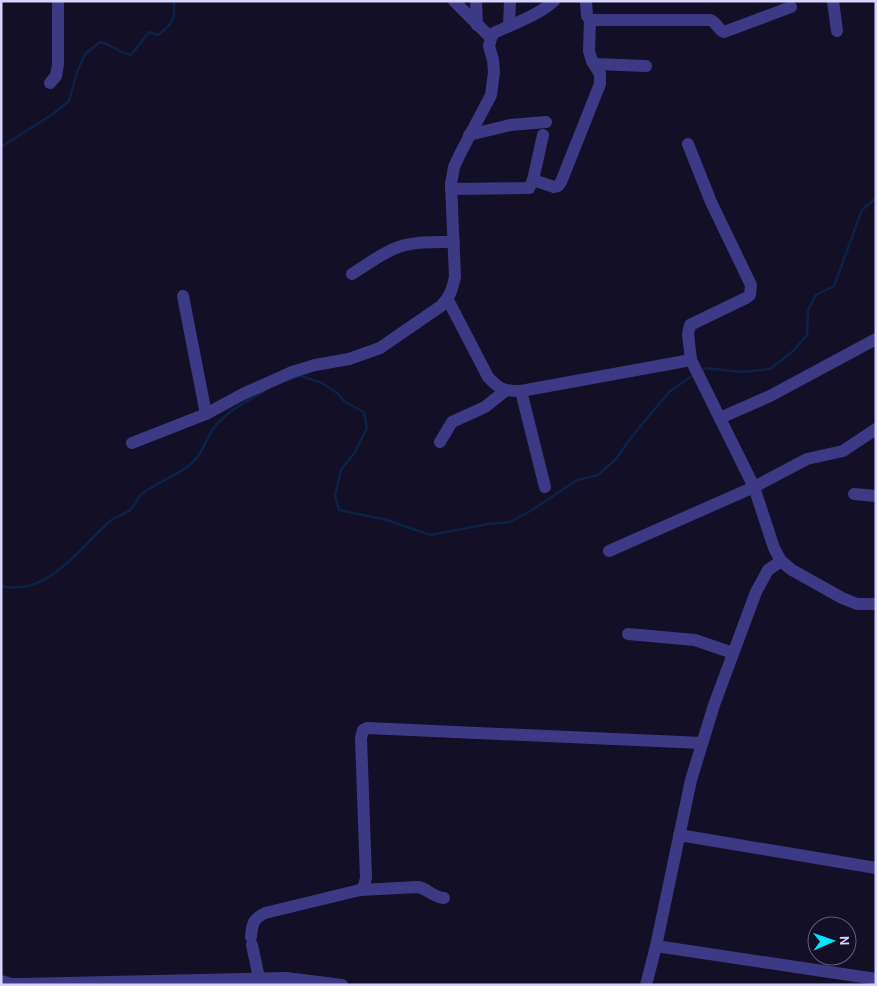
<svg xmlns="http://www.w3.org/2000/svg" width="877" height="986" font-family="Karla,sans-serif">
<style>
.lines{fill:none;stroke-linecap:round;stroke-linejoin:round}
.stream{stroke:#0c2248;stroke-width:2.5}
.minor{stroke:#3d3a85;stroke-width:12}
</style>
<rect width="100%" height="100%" fill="#130f26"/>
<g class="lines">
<g class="stream">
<path d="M1,147l52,-33 16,-13 7,-26 9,-21 15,-12c13,3 17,10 31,13l18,-23 9,3c15,-11 17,-15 16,-34"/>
<polyline points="702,370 706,368 742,372 770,369 793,351 807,335 808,310 816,295 834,286 862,210 876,198"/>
<polyline points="288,380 301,376 322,383 337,393 345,402 364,412 367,428 355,452 341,470 335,495 339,510 387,520 430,535 488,524 510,522 532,510 577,480 598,475 616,459 633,435 670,391 695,374"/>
<path d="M1,586c47,11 77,-37 107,-63 6,-6 16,-8 23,-14 4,-4 6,-11 11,-15 15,-12 35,-18 49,-30 12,-10 14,-24 22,-35 12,-17 34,-28 52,-38"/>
</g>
<g class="minor">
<polyline points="454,1 491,38"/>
<polyline points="476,1 477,25"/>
<path d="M586,1l1,15 3,4h120c7,2 7,9 14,12l67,-25"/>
<polyline points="833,1 837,31"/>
<polyline points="590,20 589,51 592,61 596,64 646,66"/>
<polyline points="509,26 510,1"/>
<polyline points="50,83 56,76 58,64 58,1"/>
<polyline points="469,135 510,125 546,122"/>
<polyline points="688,144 711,202 751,285 750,295 746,298 690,325 688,334 691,360 754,487 774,548 781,561 792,570 842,598 857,604 876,604"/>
<polyline points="533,180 554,187 558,186 561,182 600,84 600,74 592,61"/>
<polyline points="451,189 529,188 533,180 543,135"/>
<path d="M352,274c18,-11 37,-27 59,-30 14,-3 28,-2 43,-2"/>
<polyline points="183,296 206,414"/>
<path d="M448,300l40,77c12,13 16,14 33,14l170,-31"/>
<polyline points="521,391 545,487"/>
<polyline points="720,418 770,396 876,339"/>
<polyline points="440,442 452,422 485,407 505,391"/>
<path d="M132,443l74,-29 37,-20 49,-22 23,-7 34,-6 31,-11 61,-42c9,-9 11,-16 14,-29l-4,-93 3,-17 6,-13 31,-59 3,-23 -1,-12 -4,-14 2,-8 3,-5c21,-10 43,-17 60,-32"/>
<polyline points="854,494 876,496"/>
<polyline points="609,551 754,487 807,459 843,451 876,429"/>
<polyline points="628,634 695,640 733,653"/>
<polyline points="679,835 876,868"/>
<path d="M360,890l58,-3c10,2 15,10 26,11"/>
<path d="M251,937c1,-13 2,-18 14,-24l95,-23 4,-4 2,-8 -5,-140 2,-8 4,-2 335,15"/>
<polyline points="252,945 259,978"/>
<polyline points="656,946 876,979"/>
<polyline points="1,981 11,984 22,984 286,978 342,985"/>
<polyline points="646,985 656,946 691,780 714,705 756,592 768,570 781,561"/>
</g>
</g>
<rect width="877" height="986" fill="none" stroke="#d9d4ff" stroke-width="5"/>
<g transform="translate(832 941) rotate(88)"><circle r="24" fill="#130f26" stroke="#625e7d"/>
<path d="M0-4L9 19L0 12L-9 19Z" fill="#00e5ff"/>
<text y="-8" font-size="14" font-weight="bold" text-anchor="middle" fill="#d9d4ff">N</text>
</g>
</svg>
